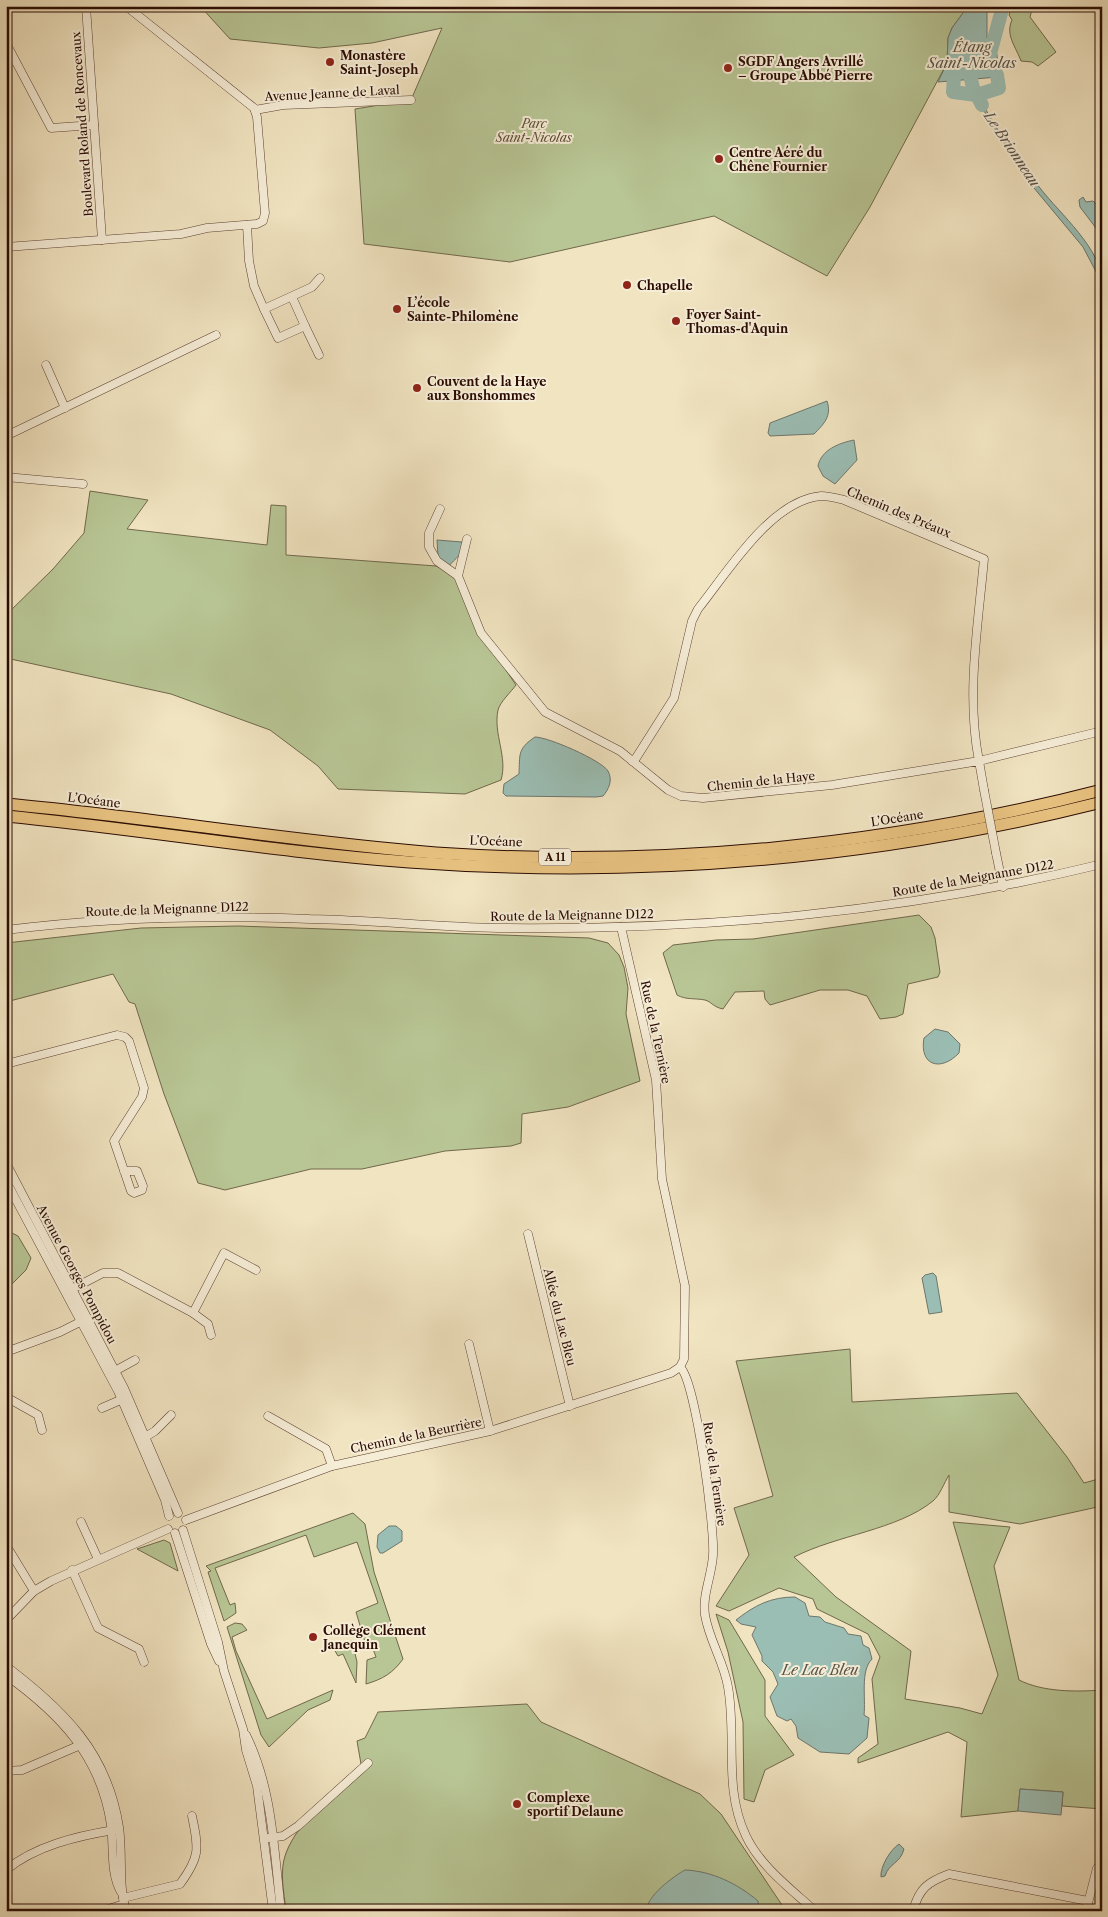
<svg xmlns="http://www.w3.org/2000/svg" width="1108" height="1917" font-family="'Libre Caslon Text',serif">
<style>
.green{fill:#b8c594;stroke:#71684b}
.water{fill:#9bbeb4;stroke:#6e766d}
.lines{fill:none;stroke-linecap:round;stroke-linejoin:round}
.river{stroke:#9bbeb4;stroke-width:14}
.minor-casing{stroke:#5c4132;stroke-width:9}
.highway-casing{stroke:#2a0b02;stroke-width:13}
.minor{stroke:#f6edd7;stroke-width:8}
.highway{stroke:#e8c280;stroke-width:11}
.minor-bridge-casing{stroke:#5c4132;stroke-width:9;stroke-linecap:butt}
.minor-bridge{stroke:#f6edd7;stroke-width:8}
.poi-dot{fill:#8f2418;stroke:#f6edd7;stroke-width:2}
.labels{text-anchor:middle;dominant-baseline:central;stroke-width:4;stroke-linejoin:round;paint-order:stroke}
.shield{fill:#f6edd7;stroke:#674f42;stroke-width:1}
.shield-label{font-size:11px;font-weight:bold;fill:#2a0b02}
.poi-label{font-size:12px;font-weight:bold;fill:#2a0b02;stroke:#f6edd7;text-anchor:start}
.street-label{font-size:12px;fill:#2a0b02;stroke:#f6edd7}
.park-label{font-size:12px;font-style:italic;fill:#5c4c35;stroke:#f6edd7}
.water-label{font-size:14px;font-style:italic;fill:#575349;stroke:#f6edd7}
</style>
<rect width="100%" height="100%" fill="#f1e4c1"/>
<filter id="stains"><feTurbulence type="fractalNoise" baseFrequency=".004" numOctaves="4"/><feColorMatrix values="0 0 0 0 .2 0 0 0 0 .09 0 0 0 0 .02 0 0 0 .5 -.17"/></filter>
<radialGradient id="worn" r=".72"><stop offset=".6" stop-color="#630" stop-opacity="0"/><stop offset="1" stop-color="#630" stop-opacity=".3"/></radialGradient>
<g class="green">
<polygon points="200,6 968,6 952,28 948,38 947,63 870,207 827,276 714,216 510,262 364,244 355,109 411,100 442,28 372,43 319,48 230,39"/>
<path d="M1012,6h21l-3,11 26,35 -18,14 -6,-4 -11,-1c-5,-14 -16,-26 -9,-41l-3,-5z"/>
<path d="M90,491l58,9 -21,29 140,16 4,-40 15,1v49l150,11 22,10 23,57 35,52c-5,7 -16,17 -18,25 -5,24 10,47 3,70l-36,14 -127,-5 -20,-23 -48,-36 -99,-36 -165,-36v-43l47,-46 31,-36z"/>
<path d="M919,915l12,12 4,11 5,34 -2,5 -30,7 -5,30 -7,3 -16,2 -13,-23 -19,-6h-28l-50,15 -5,-6 -1,-8 -29,1 -12,17c-10,-2 -11,-7 -18,-9 -10,-2 -19,0 -28,-5l-14,-42 10,-8 43,-5 37,-1z"/>
<polygon points="238,926 589,938 608,943 619,955 624,967 628,988 626,1014 640,1081 568,1107 522,1114 521,1143 511,1146 445,1151 362,1169 311,1169 225,1190 198,1183 164,1094 135,1004 129,1002 113,974 6,1002 6,943 141,928"/>
<polygon points="6,1230 18,1236 31,1258 26,1270 8,1288"/>
<path d="M850,1349l2,53 165,-9 50,64 17,26 18,-5v28l-82,18 -71,-12v-37c-5,8 -9,20 -16,26 -36,29 -96,34 -139,56l42,40 75,54 -6,48 55,9 22,6 16,-39 -45,-153 57,5 -16,39 25,114c24,12 56,12 83,10v119l-40,-3 1,-14 -43,-3 -2,22 -57,6 6,-75 -19,-10 -90,31v-5l20,-14 -6,-65 8,-22 -12,-23 -51,-25 -4,-10 -34,-11 -50,23 -13,-5 33,-51 -15,-47 39,-12 -37,-135z"/>
<path d="M353,1513l12,11 9,48 29,87c-10,14 -20,20 -37,25l1,-24 9,-3 -3,-8h-6l-11,-37 22,-9 -21,-61 -43,15 -8,-22 -91,33 15,37 5,-2 1,10 -12,8 -16,-49 3,-1 -5,-5z"/>
<polygon points="164,1540 170,1543 178,1571 137,1549"/>
<polygon points="716,1614 729,1620 765,1680 765,1716 794,1755 765,1770 754,1802 744,1799 743,1722 728,1652"/>
<polygon points="235,1623 242,1624 247,1630 232,1637 236,1651 267,1719 333,1690 330,1700 308,1710 269,1747 261,1735 227,1627"/>
<polygon points="352,1641 357,1662 356,1683 343,1654 338,1656 334,1649"/>
<path d="M527,1704l14,18 159,72 21,20 65,97h-500c-2,-19 -7,-40 0,-58 12,-32 51,-64 75,-89l-4,-23 8,-3 13,-26z"/>
</g>
<g class="water">
<polygon points="968,6 987,6 987,38 990,39 993,35 997,55 998,77 938,82 947,63 948,38 952,28"/>
<path d="M972,88h3c16,36 41,69 65,100 20,26 62,61 62,95l-19,-36 -49,-59 -44,-66z"/>
<polygon points="1083,197 1086,202 1093,201 1096,204 1102,199 1102,236 1080,207 1079,200"/>
<path d="M827,401c5,15 -3,23 -13,33l-44,2 -2,-3 2,-10z"/>
<path d="M854,440l3,20 -22,24 -12,-8 -5,-10c3,-16 21,-23 36,-26z"/>
<path d="M437,540l25,2c3,12 -7,16 -14,25l-10,-11z"/>
<path d="M535,737c13,0 66,23 73,34 5,9 1,18 -5,25l-7,1 -90,-1 -3,-3 1,-9 15,-10c1,-19 -2,-25 16,-37z"/>
<path d="M935,1029l13,3 12,12 -1,9c-18,19 -40,13 -35,-15z"/>
<polygon points="933,1273 936,1276 942,1312 929,1314 922,1278 925,1275"/>
<polygon points="389,1526 396,1526 402,1531 402,1541 383,1553 380,1553 377,1547 378,1535"/>
<path d="M795,1597l10,6 4,13 11,1 5,5 19,6 4,6 13,2 2,9 6,3 3,11c-12,12 -6,39 -8,56l5,3 -2,20 -18,16 -29,-2 -22,-14 -2,-12 -5,-7 -4,2 -10,-5 -7,-19 8,-13 -5,-12 -11,-11v-5l-10,-21 4,-8 -15,-3 -5,-4c19,-15 35,-23 59,-23z"/>
<polygon points="1020,1789 1063,1792 1061,1815 1018,1811"/>
<path d="M899,1844l5,5c-4,15 -15,14 -19,27l-4,1c-1,-10 9,-27 18,-33z"/>
<path d="M685,1870c27,1 53,14 73,31l1,10h-112c-2,-14 27,-35 38,-41z"/>
</g>
<g class="lines">
<g class="river">
<polyline points="967,62 973,88 982,105"/>
<polyline points="955,63 953,92 977,95 999,88 997,75 988,61 1003,6"/>
</g>
<defs>
<g id="minor">
<polyline points="86,6 102,240"/>
<polyline points="6,43 51,128 94,125"/>
<polyline points="255,110 283,105 411,100"/>
<polyline points="247,225 249,261 254,286 264,309 312,287 320,278"/>
<polyline points="6,247 181,234 207,228 257,224 263,221 265,213 257,117 254,108 126,6"/>
<polyline points="292,297 305,326"/>
<polyline points="264,309 278,338 305,326 319,355"/>
<polyline points="46,365 65,408"/>
<polyline points="6,436 216,335"/>
<polyline points="6,477 83,484"/>
<polyline points="440,509 429,533 429,547 437,561 458,576 481,633 545,712 620,751 668,790 681,796 703,798 832,785 979,761 984,790"/>
<polyline points="458,576 467,539"/>
<path d="M632,761l4,-3 38,-60 18,-77 6,-12c29,-36 73,-109 123,-113 8,0 15,2 23,4l140,59c-6,67 -18,136 -5,202l123,-30"/>
<polyline points="996,853 1003,887"/>
<path d="M621,927l35,153 6,99 23,107 -1,73 -4,8c16,13 35,163 33,188 -1,20 -11,40 -8,60 4,25 19,47 23,72 9,51 -5,101 18,149 14,30 45,53 69,75"/>
<path d="M6,930c101,-13 203,-15 304,-11 63,1 125,8 188,9 206,2 403,-15 604,-64"/>
<polyline points="6,1064 117,1035 125,1037 129,1041 144,1088 142,1097 114,1141 131,1191 134,1193 142,1190 143,1186 137,1171 124,1171"/>
<polyline points="6,1163 124,1388 178,1513"/>
<polyline points="6,1181 118,1391 165,1500 169,1516"/>
<polyline points="528,1234 570,1406"/>
<polyline points="72,1289 103,1273 118,1273 193,1313"/>
<polyline points="211,1335 208,1324 193,1313 224,1253 256,1270"/>
<polyline points="469,1344 490,1431"/>
<polyline points="6,1352 60,1332 86,1319"/>
<polyline points="113,1372 135,1360"/>
<polyline points="6,1397 38,1415 42,1430"/>
<polyline points="102,1408 125,1398"/>
<polyline points="268,1416 326,1449 332,1466"/>
<polyline points="142,1439 155,1431 171,1415"/>
<polyline points="186,1520 332,1466 490,1431 671,1373 680,1367"/>
<polyline points="81,1522 98,1559"/>
<polyline points="183,1530 218,1642 224,1671 243,1729 246,1750 257,1786 273,1911"/>
<polyline points="175,1533 211,1644 219,1661"/>
<polyline points="6,1545 34,1591"/>
<polyline points="72,1570 98,1628 139,1649 144,1662"/>
<polyline points="6,1620 34,1591 51,1581 168,1529"/>
<path d="M6,1666c58,45 101,85 113,161 4,28 -1,57 7,84"/>
<path d="M6,1675c54,39 95,81 105,150 3,22 -1,48 10,67"/>
<path d="M246,1735c27,54 28,117 35,176"/>
<polyline points="6,1771 22,1770 85,1743"/>
<polyline points="268,1838 283,1836 298,1826 368,1763"/>
<path d="M6,1870c29,-24 71,-34 108,-40"/>
<path d="M123,1898l57,-14c20,-27 19,-35 12,-68"/>
<polyline points="102,1911 124,1904"/>
<path d="M913,1911c6,-23 15,-29 36,-37l139,27"/>
<polyline points="1086,1911 1097,1868"/>
</g>
<g id="highway">
<path d="M6,804c144,13 286,38 430,49 223,15 450,-7 666,-63"/>
<path d="M6,816c135,13 268,36 403,46 233,17 466,-3 693,-60"/>
</g>
</defs>
<use href="#minor" class="minor-casing"/>
<use href="#highway" class="highway-casing"/>
<use href="#minor" class="minor"/>
<use href="#highway" class="highway"/>
<defs>
<polyline id="minor-bridge" points="984,790 996,853"/>
</defs>
<use href="#minor-bridge" class="minor-bridge-casing"/>
<use href="#minor-bridge" class="minor-bridge"/>
</g>
<g class="poi-dot">
<circle cx="330" cy="62" r="5"/>
<circle cx="728" cy="68" r="5"/>
<circle cx="719" cy="159" r="5"/>
<circle cx="627" cy="285" r="5"/>
<circle cx="397" cy="309" r="5"/>
<circle cx="676" cy="321" r="5"/>
<circle cx="417" cy="388" r="5"/>
<circle cx="313" cy="1637" r="5"/>
<circle cx="517" cy="1804" r="5"/>
</g>
<g class="labels">
<rect class="shield" x="539" y="848.5" width="32" height="17" rx="4"/>
<g class="shield-label">
<text x="555" y="857">A 11</text>
</g>
<g class="poi-label">
<text x="340" y="55">Monastère<tspan x="340" dy="14">Saint-Joseph</tspan></text>
<text x="738" y="61">SGDF Angers Avrillé<tspan x="738" dy="14">– Groupe Abbé Pierre</tspan></text>
<text x="729" y="152">Centre Aéré du<tspan x="729" dy="14">Chêne Fournier</tspan></text>
<text x="637" y="285">Chapelle</text>
<text x="407" y="302">L’école<tspan x="407" dy="14">Sainte-Philomène</tspan></text>
<text x="686" y="314">Foyer Saint-<tspan x="686" dy="14">Thomas-d'Aquin</tspan></text>
<text x="427" y="381">Couvent de la Haye<tspan x="427" dy="14">aux Bonshommes</tspan></text>
<text x="323" y="1630">Collège Clément<tspan x="323" dy="14">Janequin</tspan></text>
<text x="527" y="1797">Complexe<tspan x="527" dy="14">sportif Delaune</tspan></text>
</g>
<g class="street-label">
<text transform="translate(332 93) rotate(-3)">Avenue Jeanne de Laval</text>
<text transform="translate(82 124) rotate(-94)">Boulevard Roland de Roncevaux</text>
<text transform="translate(899 512) rotate(23)">Chemin des Préaux</text>
<text transform="translate(761 781) rotate(-6)">Chemin de la Haye</text>
<text transform="translate(94 800) rotate(7)">L’Océane</text>
<text transform="translate(897 818) rotate(-9)">L’Océane</text>
<text transform="translate(496 841) rotate(2)">L’Océane</text>
<text transform="translate(973 878) rotate(-10)">Route de la Meignanne D122</text>
<text transform="translate(167 909) rotate(-2)">Route de la Meignanne D122</text>
<text transform="translate(572 915) rotate(-1)">Route de la Meignanne D122</text>
<text transform="translate(656 1032) rotate(78)">Rue de la Ternière</text>
<text transform="translate(77 1274) rotate(62)">Avenue Georges Pompidou</text>
<text transform="translate(560 1317) rotate(76)">Allée du Lac Bleu</text>
<text transform="translate(416 1435) rotate(-12)">Chemin de la Beurrière</text>
<text transform="translate(715 1474) rotate(82)">Rue de la Ternière</text>
</g>
<g class="park-label">
<text x="534" y="123">Parc<tspan x="534" dy="14">Saint-Nicolas</tspan></text>
</g>
<g class="water-label">
<text x="972" y="47">Étang<tspan x="972" dy="16">Saint-Nicolas</tspan></text>
<text transform="translate(1012 149) rotate(56)">Le Brionneau</text>
<text x="820" y="1670">Le Lac Bleu</text>
</g>
</g>
<rect width="1108" height="1917" fill="none" stroke="#f1e4c1" stroke-width="25"/>
<rect x="8" y="8" width="1093" height="1902" fill="none" stroke="#2a0b02" stroke-width="2.5"/>
<rect x="12" y="12" width="1083" height="1892" fill="none" stroke="#2a0b02"/>
<rect width="100%" height="100%" filter="url(#stains)"/>
<rect width="100%" height="100%" fill="url(#worn)"/>
</svg>
